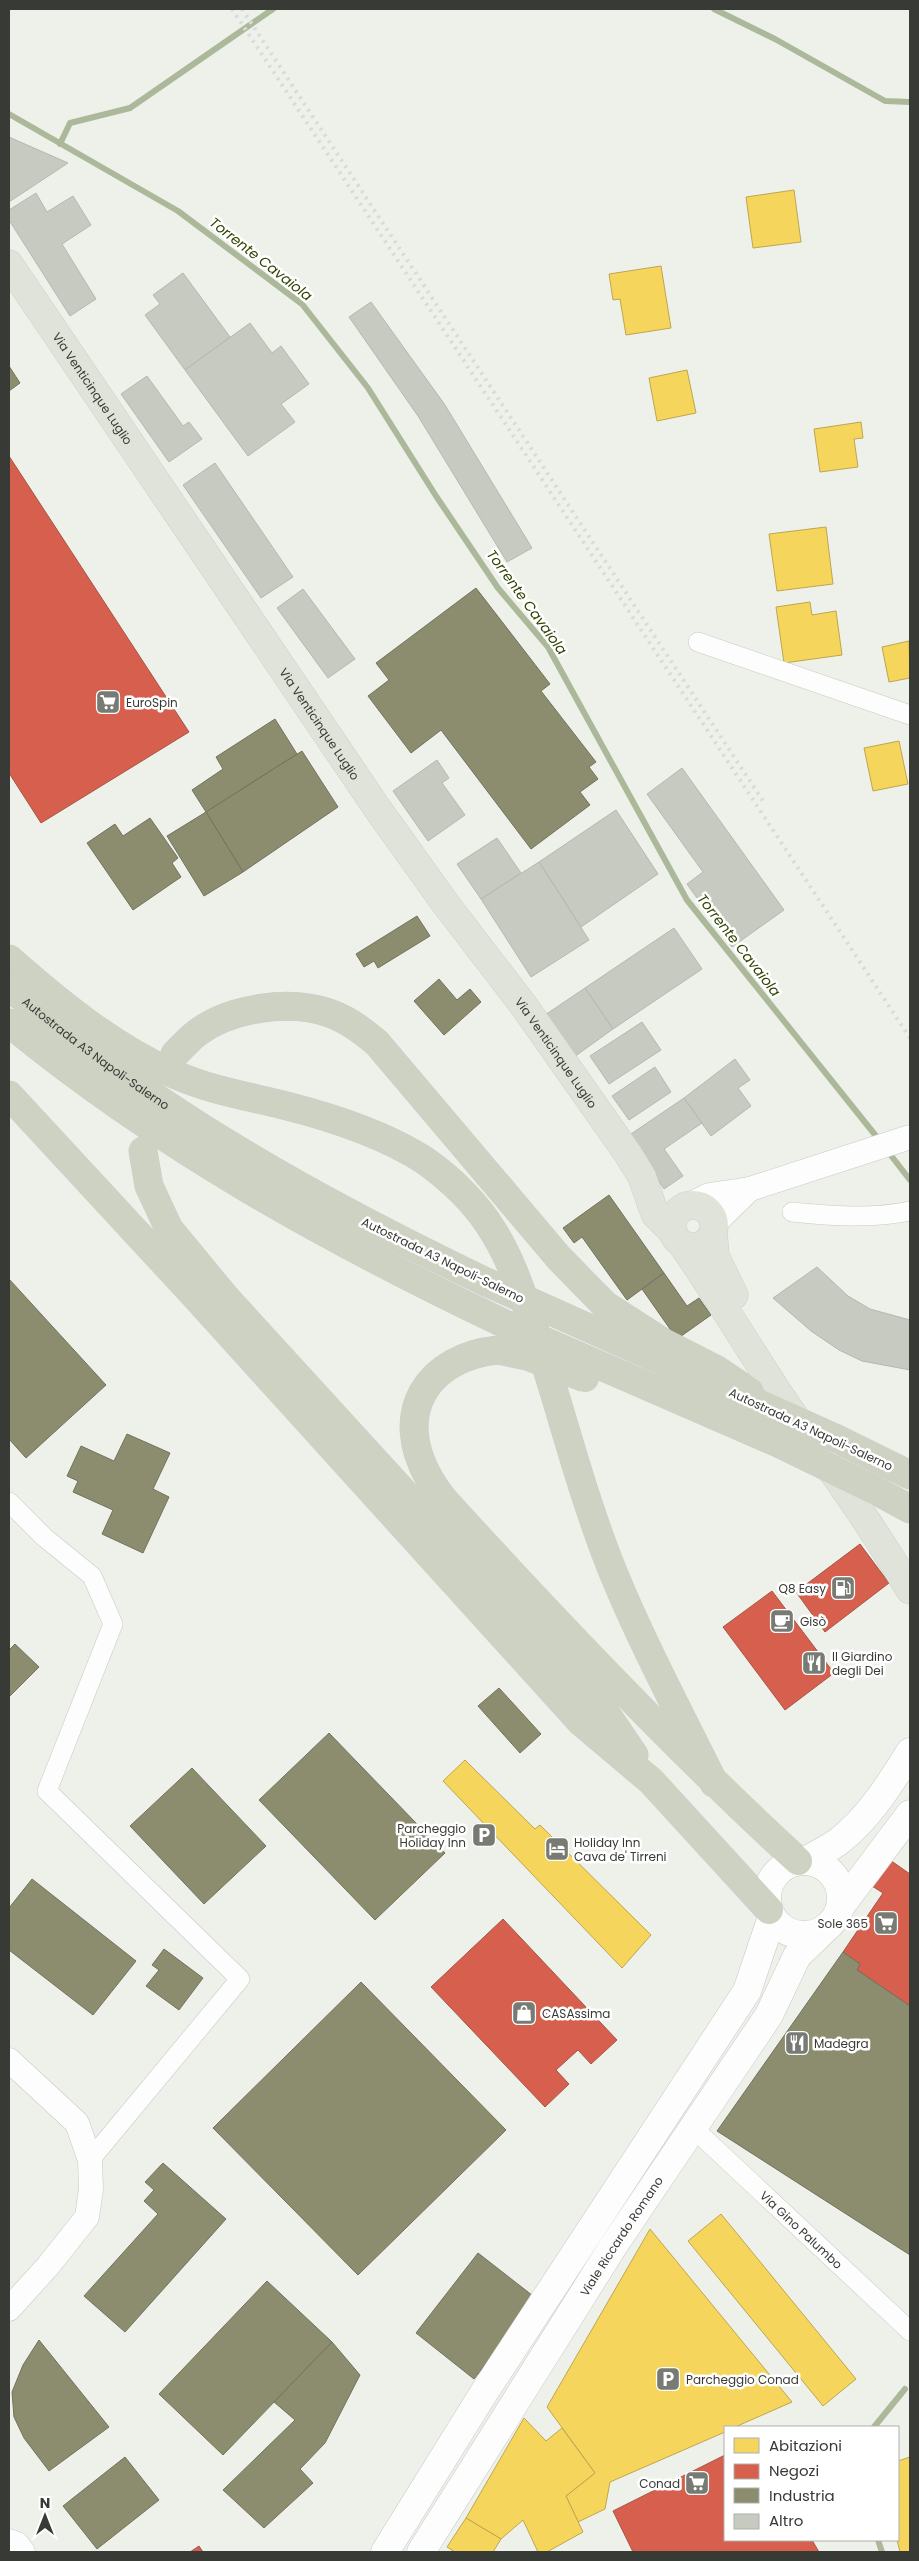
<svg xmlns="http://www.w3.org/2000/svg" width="919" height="2561" font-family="Poppins,sans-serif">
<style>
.homes{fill:#f6d55c;stroke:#bda650}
.shops{fill:#d6604d;stroke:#a75546}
.industry{fill:#8c8c6e;stroke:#73735d}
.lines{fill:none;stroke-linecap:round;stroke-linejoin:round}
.stream{stroke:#acb89a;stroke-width:6}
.building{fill:#c6cac0;stroke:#b5b8b2}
.minor-casing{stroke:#c7c9c4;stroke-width:20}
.tertiary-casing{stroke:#c7c9c4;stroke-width:25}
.secondary-casing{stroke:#c7c9c4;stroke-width:29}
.primary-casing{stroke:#cdcfcc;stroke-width:29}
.motorway-casing{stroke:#cdcfcc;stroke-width:29}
.minor{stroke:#fcfdfc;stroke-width:19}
.tertiary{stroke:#fcfdfc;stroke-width:24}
.secondary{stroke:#fcfdfc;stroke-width:28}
.primary{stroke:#e0e3da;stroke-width:28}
.motorway{stroke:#cdd2c3;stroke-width:28}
.rail{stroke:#dadbd8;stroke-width:4;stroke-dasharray:2.5 5;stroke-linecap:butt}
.motorway-bridge-casing{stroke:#cdcfcc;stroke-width:29;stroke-linecap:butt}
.motorway-bridge{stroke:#cdd2c3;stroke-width:28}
.labels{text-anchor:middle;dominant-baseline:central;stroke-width:5;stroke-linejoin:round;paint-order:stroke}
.street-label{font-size:12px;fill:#383a35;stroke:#fff}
.poi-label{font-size:12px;fill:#383a35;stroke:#fff;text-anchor:start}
.water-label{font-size:14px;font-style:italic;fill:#314400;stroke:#fff}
</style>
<rect width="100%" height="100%" fill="#eef1ea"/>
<g class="homes">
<polygon points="794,190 801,242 753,248 746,197"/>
<polygon points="661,266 671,328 626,335 620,299 613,300 609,274"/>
<polygon points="687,370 696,413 657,421 649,378"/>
<polygon points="861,422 863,438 854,439 858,467 820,472 814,429"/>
<polygon points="826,527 833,584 777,591 769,534"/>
<polygon points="810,602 812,615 836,611 842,655 784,663 776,607"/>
<polygon points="909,641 910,678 889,682 882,647"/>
<polygon points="899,741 908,784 873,791 864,748"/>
<polygon points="465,1760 535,1829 540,1825 651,1935 622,1968 443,1781"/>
<polygon points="721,2214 856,2379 823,2406 688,2241"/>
<polygon points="650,2229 792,2402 735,2427 725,2427 725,2432 610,2482 605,2509 578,2522 566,2496 595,2473 547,2407"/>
<polygon points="524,2418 546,2441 562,2428 595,2473 566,2496 583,2532 547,2552 538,2552 523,2520 501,2539 466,2518"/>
<polygon points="910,2457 910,2552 900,2552 897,2540 898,2461"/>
<polygon points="466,2518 501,2539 493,2552 455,2552 447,2547"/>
</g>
<g class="shops">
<polygon points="9,456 189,732 41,823 9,773"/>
<polygon points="860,1544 889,1583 825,1632 796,1592"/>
<polygon points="772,1591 834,1673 785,1710 723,1627"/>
<polygon points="890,1860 910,1874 910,2006 857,1970 860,1964 843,1952 883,1893 872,1886"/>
<polygon points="503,1919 617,2040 591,2064 578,2050 556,2070 569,2084 545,2107 431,1987"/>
<polygon points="725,2455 725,2540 812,2540 819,2552 633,2552 613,2511"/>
<polygon points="199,2546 203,2552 190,2552"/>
</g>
<g class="industry">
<polygon points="9,366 20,383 9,391"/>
<polygon points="476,588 550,684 541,691 596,762 589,767 598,779 580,792 590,805 531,849 441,730 411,753 368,696 389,680 376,663"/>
<polygon points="275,719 297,754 206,812 192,790 223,769 216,757"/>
<polygon points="302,751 338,807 243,872 206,812"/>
<polygon points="206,812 243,872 204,896 167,836"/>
<polygon points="150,818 178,858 172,863 181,877 133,910 87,843 115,824 123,836"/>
<polygon points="417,916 430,936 378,968 374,961 364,967 356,954"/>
<polygon points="439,979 457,1000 470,989 481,1002 444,1035 414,1001"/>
<polygon points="609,1195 664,1273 627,1300 582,1237 574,1243 563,1228"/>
<polygon points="664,1273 687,1306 699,1298 711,1315 677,1339 642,1289"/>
<polygon points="9,1279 106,1385 26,1458 9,1439"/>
<polygon points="127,1434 170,1453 153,1489 169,1497 143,1553 102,1534 113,1510 73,1492 78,1481 67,1476 81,1446 114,1461"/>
<polygon points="15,1644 39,1667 9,1697 9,1650"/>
<polygon points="499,1688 541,1734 520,1753 478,1706"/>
<polygon points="329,1733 445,1853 375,1920 259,1800"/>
<polygon points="192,1768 266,1846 204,1904 130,1826"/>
<polygon points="32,1879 136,1961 93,2015 9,1950 9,1908"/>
<polygon points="164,1949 203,1978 179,2010 146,1986 159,1970 152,1965"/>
<polygon points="843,1952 860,1964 857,1970 910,2006 910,2255 717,2131"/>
<polygon points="361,1982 506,2130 358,2275 213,2128"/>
<polygon points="163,2163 226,2219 125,2332 84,2296 158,2214 144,2201 154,2190 145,2182"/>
<polygon points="478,2253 537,2299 474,2379 416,2333"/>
<polygon points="267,2281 332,2342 223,2455 159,2394"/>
<polygon points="39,2340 109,2427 49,2471 24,2438 14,2417 12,2392 23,2365"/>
<polygon points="332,2342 360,2375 325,2443 300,2469 313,2483 264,2528 223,2490 295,2420 274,2402"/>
<polygon points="125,2457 159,2500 97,2549 63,2506"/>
</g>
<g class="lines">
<g class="stream">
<polyline points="714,9 775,39 885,101 910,102"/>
<polyline points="9,114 178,211 302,304 368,388 436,496 498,588 548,647 687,900 880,1141"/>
<polyline points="60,144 70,123 130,108 273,9"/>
<polyline points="886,1149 910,1180"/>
<polyline points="874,2427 905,2389"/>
<polyline points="878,2540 882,2552"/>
</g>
</g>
<g class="building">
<polygon points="9,137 68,163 9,202"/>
<polygon points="36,193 47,212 73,196 91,225 62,244 96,299 70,316 9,220 9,210"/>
<polygon points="183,273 230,337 185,370 145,315 160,304 153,295"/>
<polygon points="371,302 445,405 532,548 507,562 418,416 349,317"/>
<polygon points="250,323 272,353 281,346 309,384 281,404 295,422 248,456 185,370"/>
<polygon points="147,376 183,426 189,422 202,439 169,462 121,394"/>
<polygon points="215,463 293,577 261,598 183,485"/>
<polygon points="303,589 355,659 328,678 277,608"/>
<polygon points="437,760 449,778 442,783 465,815 428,841 393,791"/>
<polygon points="682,768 784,910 732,947 687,884 703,872 647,794"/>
<polygon points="616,810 658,874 581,927 539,862"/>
<polygon points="497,838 521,873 481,899 457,864"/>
<polygon points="539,862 589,940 531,977 481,899"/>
<polygon points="674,928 702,969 613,1029 585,988"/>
<polygon points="585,988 613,1029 574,1057 545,1015"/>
<polygon points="642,1022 661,1050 609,1084 590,1056"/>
<polygon points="735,1059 750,1080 738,1088 751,1106 711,1136 684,1098"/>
<polygon points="655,1067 671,1092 629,1120 612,1096"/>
<polygon points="684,1098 702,1123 664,1149 683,1176 664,1189 628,1136"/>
<polygon points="817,1267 848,1296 870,1309 910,1320 910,1370 862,1361 839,1350 811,1331 773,1298"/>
</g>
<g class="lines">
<defs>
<g id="minor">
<polyline points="698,642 910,715"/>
<path d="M792,1212c39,4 79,7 118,-1"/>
<polyline points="9,1502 44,1537 92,1576 113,1624 47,1791 240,1979 90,2160"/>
<path id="s1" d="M692,2127l218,204"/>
</g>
<g id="tertiary">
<polyline points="689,1205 709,1195 750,1189 910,1137"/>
<polyline points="714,1224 750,1189"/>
<polyline points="9,2060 77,2123 90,2160 91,2189 87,2217 48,2266 9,2309"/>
<polyline points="9,2541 17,2544 23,2552"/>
</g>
<g id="secondary">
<circle cx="804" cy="1898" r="37"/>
<path d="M805,1861c11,-6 23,-12 33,-19 31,-24 52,-58 72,-90"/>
<polyline points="840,1907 910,1814"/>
<polyline points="385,2552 485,2391 747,1991 772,1917"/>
<path id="s2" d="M421,2552l193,-307 155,-230 28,-59 31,-30"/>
</g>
<g id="primary">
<path id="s3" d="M9,264l368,544 68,95 79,103 104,148 14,23 13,37 18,18"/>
<circle cx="693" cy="1226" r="21"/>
<polyline points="713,1231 715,1256 734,1295"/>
<path d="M682,1244c34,49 64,100 97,150 44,65 91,128 131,196"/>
</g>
<g id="motorway">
<path d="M9,959c50,44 105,89 167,116 34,15 71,21 107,30 48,12 99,28 141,55 26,18 53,44 69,71 19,30 29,63 41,97 27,81 47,165 79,244 29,71 67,142 101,211"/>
<path id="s4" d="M9,986c144,124 306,214 477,296"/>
<path d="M9,1023c151,124 320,217 496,301"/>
<path d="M175,1054c7,-7 14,-15 22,-21 33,-25 92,-34 132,-20 18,6 33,17 48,30l182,215 46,47 59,38 53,27 33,22"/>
<polyline points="9,1095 195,1296 581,1722 651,1781 769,1910"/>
<polyline points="143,1151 149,1186 169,1229 226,1298 547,1649 600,1705 634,1755"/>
<path d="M498,1350c-71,7 -106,63 -69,128 4,8 10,15 15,22 114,125 230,247 354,361"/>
<polyline points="837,1439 910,1475"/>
<polyline points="875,1490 910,1509"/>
</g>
</defs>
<use href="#minor" class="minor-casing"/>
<use href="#tertiary" class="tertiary-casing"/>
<use href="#secondary" class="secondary-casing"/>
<use href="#primary" class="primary-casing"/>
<use href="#motorway" class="motorway-casing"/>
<use href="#minor" class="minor"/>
<use href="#tertiary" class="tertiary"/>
<use href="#secondary" class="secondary"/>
<use href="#primary" class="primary"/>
<use href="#motorway" class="motorway"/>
<g class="rail">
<polyline points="232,9 910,1038"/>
<polyline points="242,9 765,804"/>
</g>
<defs>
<g id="motorway-bridge">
<polyline points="486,1282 837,1439"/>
<polyline points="505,1324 778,1443 875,1490"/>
<polyline points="498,1350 527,1356 585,1378"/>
</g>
</defs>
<use href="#motorway-bridge" class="motorway-bridge-casing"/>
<use href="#motorway-bridge" class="motorway-bridge"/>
</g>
<defs>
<symbol id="supermarket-square" viewBox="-11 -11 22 22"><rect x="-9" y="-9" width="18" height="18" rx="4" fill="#787a74" stroke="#fff"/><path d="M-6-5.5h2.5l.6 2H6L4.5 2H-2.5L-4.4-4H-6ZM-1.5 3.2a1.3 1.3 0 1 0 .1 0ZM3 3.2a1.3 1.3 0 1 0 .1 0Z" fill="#fff"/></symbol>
<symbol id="fuel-square" viewBox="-11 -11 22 22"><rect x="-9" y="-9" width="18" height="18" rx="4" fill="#787a74" stroke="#fff"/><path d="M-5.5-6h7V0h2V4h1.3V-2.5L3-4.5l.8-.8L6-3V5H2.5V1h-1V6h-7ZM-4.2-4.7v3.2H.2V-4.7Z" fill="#fff"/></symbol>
<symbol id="cafe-square" viewBox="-11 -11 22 22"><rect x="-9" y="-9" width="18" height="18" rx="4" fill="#787a74" stroke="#fff"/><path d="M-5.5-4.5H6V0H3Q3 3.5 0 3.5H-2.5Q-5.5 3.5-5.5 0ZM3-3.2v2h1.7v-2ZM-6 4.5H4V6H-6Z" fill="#fff"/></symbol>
<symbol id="restaurant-square" viewBox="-11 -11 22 22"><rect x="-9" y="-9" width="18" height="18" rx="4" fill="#787a74" stroke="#fff"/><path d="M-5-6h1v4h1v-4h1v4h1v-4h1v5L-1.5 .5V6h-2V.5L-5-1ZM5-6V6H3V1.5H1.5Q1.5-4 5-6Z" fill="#fff"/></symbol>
<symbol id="parking-square" viewBox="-11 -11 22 22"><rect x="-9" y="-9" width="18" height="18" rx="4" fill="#787a74" stroke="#fff"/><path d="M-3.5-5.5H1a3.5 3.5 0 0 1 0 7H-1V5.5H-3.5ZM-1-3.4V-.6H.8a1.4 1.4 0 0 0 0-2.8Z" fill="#fff"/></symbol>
<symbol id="hotel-square" viewBox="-11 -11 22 22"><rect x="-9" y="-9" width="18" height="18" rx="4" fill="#787a74" stroke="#fff"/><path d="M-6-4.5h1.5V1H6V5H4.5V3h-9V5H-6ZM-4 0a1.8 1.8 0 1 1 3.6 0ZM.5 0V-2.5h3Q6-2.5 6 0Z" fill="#fff"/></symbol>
<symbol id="shop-square" viewBox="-11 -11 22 22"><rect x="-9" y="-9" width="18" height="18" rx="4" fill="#787a74" stroke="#fff"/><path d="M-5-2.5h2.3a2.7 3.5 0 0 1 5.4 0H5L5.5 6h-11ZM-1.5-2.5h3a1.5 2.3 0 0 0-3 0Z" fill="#fff"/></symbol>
</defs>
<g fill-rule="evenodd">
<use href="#supermarket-square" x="94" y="688" width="28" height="28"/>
<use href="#fuel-square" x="829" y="1574" width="28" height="28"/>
<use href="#cafe-square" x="768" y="1607" width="28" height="28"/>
<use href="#restaurant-square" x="800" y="1649" width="28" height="28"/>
<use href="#parking-square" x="470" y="1821" width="28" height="28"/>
<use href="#hotel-square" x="543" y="1835" width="28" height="28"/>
<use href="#supermarket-square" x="872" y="1909" width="28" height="28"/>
<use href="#shop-square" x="510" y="1999" width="28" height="28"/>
<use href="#restaurant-square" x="783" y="2029" width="28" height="28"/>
<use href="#parking-square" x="654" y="2365" width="28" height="28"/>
<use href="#supermarket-square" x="683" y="2469" width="28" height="28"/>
</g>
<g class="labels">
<g class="street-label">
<text stroke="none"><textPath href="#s3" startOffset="150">Via Venticinque Luglio</textPath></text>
<text stroke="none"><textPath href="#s3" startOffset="555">Via Venticinque Luglio</textPath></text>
<text stroke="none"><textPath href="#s4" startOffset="110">Autostrada A3 Napoli-Salerno</textPath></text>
<text stroke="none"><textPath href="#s3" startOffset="960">Via Venticinque Luglio</textPath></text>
<text transform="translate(443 1260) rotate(26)">Autostrada A3 Napoli-Salerno</text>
<text transform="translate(811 1429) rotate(25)">Autostrada A3 Napoli-Salerno</text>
<text stroke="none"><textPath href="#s1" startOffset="150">Via Gino Palumbo</textPath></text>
<text stroke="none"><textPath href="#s2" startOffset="374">Viale Riccardo Romano</textPath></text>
</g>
<g class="poi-label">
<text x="126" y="702">EuroSpin</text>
<text x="826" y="1588" text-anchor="end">Q8 Easy</text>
<text x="800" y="1621">Gisò</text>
<text x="832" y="1656">Il Giardino<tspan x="832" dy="14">degli Dei</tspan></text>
<text x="466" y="1828" text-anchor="end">Parcheggio<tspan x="466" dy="14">Holiday Inn</tspan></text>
<text x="574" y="1842">Holiday Inn<tspan x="574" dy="14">Cava de' Tirreni</tspan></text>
<text x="868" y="1923" text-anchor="end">Sole 365</text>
<text x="542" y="2013">CASAssima</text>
<text x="814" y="2043">Madegra</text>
<text x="686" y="2379">Parcheggio Conad</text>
<text x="680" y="2483" text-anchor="end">Conad</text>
</g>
<g class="water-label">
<text transform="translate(261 259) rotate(38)">Torrente Cavaiola</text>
<text transform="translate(527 602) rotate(54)">Torrente Cavaiola</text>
<text transform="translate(739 945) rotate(52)">Torrente Cavaiola</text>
</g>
</g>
<rect width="919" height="2561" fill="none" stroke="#383a35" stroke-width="20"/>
<rect x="724" y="2426" width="175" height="115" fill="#ffffff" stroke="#afb0ae"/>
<rect x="734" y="2438" width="25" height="15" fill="#f6d55c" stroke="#afb0ae"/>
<text x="769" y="2451" font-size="15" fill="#383a35">Abitazioni</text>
<rect x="734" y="2464" width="25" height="15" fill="#d6604d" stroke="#afb0ae"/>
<text x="769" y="2476" font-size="15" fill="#383a35">Negozi</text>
<rect x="734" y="2488" width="25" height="15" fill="#8c8c6e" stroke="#afb0ae"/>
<text x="769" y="2501" font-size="15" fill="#383a35">Industria</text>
<rect x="734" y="2514" width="25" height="15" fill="#c6cac0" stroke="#afb0ae"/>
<text x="769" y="2526" font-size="15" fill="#383a35">Altro</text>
<g transform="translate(45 2516)" stroke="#ffffff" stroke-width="4" paint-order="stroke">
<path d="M0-4L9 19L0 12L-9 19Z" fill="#383a35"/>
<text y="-8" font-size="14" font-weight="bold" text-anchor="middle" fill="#383a35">N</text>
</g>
</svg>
